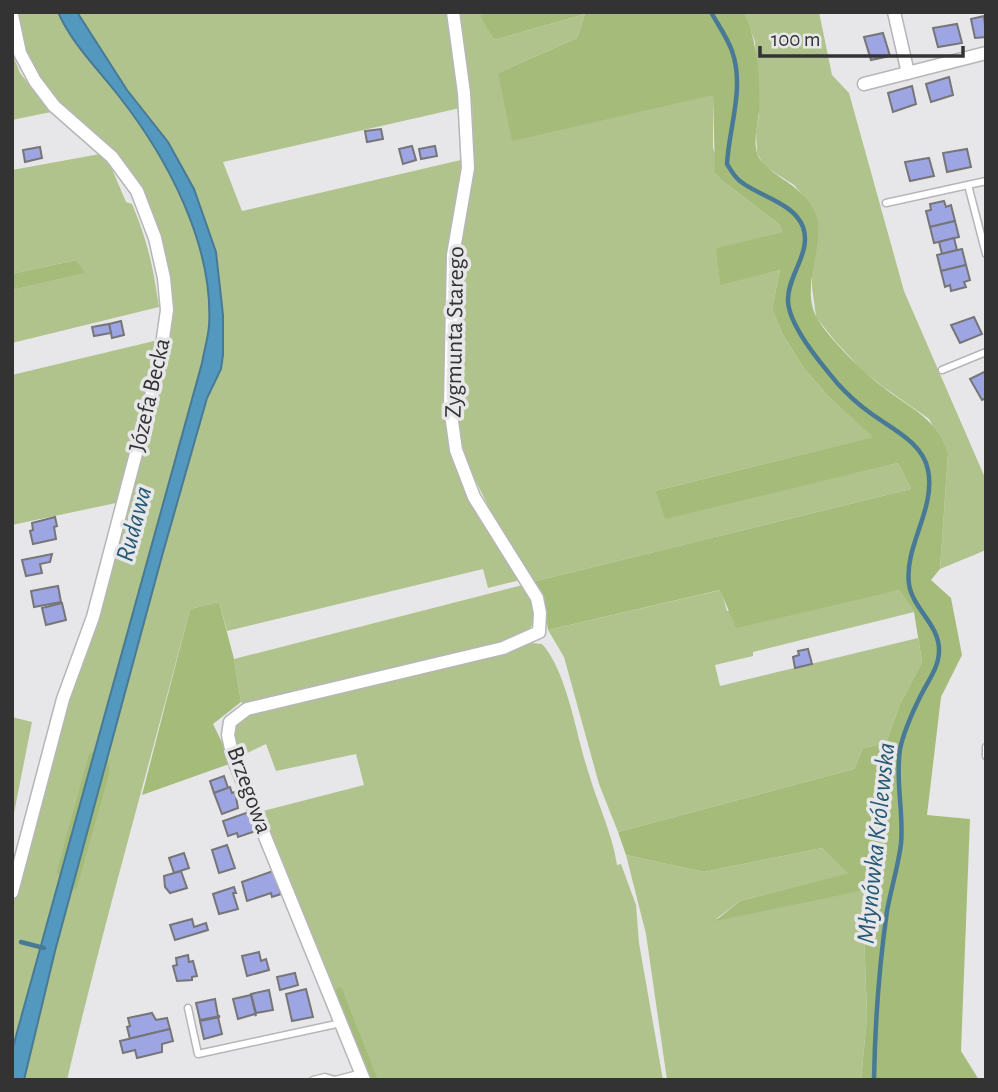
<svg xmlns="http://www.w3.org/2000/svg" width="998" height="1092" font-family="'Alegreya Sans',sans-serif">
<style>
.green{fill:#b0c38c}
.forest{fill:#a5bb7a}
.water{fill:#5398be;stroke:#497a95;stroke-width:2}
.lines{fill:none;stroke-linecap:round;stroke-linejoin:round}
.stream{stroke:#497a95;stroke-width:4.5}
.building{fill:#9ea5e3;stroke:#767678;stroke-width:2}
.lane-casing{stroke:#b6b6b8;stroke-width:9}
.street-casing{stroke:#b6b6b8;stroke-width:15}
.lane{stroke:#fff;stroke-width:6}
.street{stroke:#fff;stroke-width:12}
.labels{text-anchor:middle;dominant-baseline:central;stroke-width:7;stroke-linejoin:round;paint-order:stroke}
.street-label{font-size:24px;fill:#333334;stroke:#e7e7e9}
.water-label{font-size:26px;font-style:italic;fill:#245874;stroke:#e7e7e9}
</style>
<rect width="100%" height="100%" fill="#e7e7e9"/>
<g class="green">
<path d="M15,12h43c15,32 39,56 60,83 49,62 96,150 91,231 -1,12 -5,25 -7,37l-190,688v-147l158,-587 -30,-123 -89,-96 -20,-27z"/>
<path d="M77,12h372l11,96 -237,54 19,49 223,-52 -16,93 7,205 64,123 -32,8 -5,-19 -256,62 -8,-29 -29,7c-41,157 -86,313 -123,471h-43l31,-129 107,-395 45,-158 14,-29 2,-14v-40l-7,-63 -22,-63 -26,-47 -41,-52z"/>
<polygon points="457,12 489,12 481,14 494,40 585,14 577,38 498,73 713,95 713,148 724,182 780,225 782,232 717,248 720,284 780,270 772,309 782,333 803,367 829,397 874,437 655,491 665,518 898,463 911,489 532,582 496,522 468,465 458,430 455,369 456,282 474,150 472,104"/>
<polygon points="744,12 819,12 832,75 849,93 904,291 986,480 986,550 940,569 948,454 929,419 882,386 863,371 835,341 816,317 812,287 812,264 817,240 811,205 794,185 764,166 757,153 756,132 759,115 755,42"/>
<polygon points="12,53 20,73 51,112 12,120"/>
<path d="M100,154l12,15 14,33 6,2c16,38 21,63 27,103l-147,36v-53l72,-17 -8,-13 -64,14v-104z"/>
<polygon points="158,340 116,503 12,525 12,375"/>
<path d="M523,585c21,38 14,45 -24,59l-250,62 -8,-4 -7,-43z"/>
<polygon points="721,590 727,611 858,598 899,590 914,612 753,652 753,656 715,665 720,686 918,638 922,662 900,704 886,743 863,748 854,769 618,832 599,784 564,657 548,630"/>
<path d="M532,643l10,1c25,27 34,91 46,127 9,32 24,61 29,94l4,-1 15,41 3,38 24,137h-299l-101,-269 101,-26 -8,-31 -80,17 -10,-27 -27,13c-4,-16 -8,-26 3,-40l262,-64z"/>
<polygon points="12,717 32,722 12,823"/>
<polygon points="822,848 849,873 740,901 716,919 871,889 864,931 867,1017 861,1080 667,1080 646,934 626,855 704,872"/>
</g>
<g class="forest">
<path d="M489,12h255c13,27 17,70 15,99 -1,14 -6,28 -2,42 7,23 51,31 60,65 7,31 -17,69 0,100 12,21 47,55 66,69 29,23 53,30 65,67l-8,115 -9,11 20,18 11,57 -21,42 -14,118 43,4 -9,232 18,29h-118l6,-63 -3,-86 7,-42 -156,32 25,-20 108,-28 -26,-25 -118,24 -78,-17 -8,-23 236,-63 9,-21 23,-5 14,-39 22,-42 -8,-50 -15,-22 -163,38 -16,-38 -172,40 -4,-28 -12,-20 379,-93 -13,-26 -233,56 -10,-28 218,-54 -44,-40 -26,-30 -21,-34 -10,-24 8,-39 -60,15 -4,-37 66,-16 -2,-7 -56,-43 -9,-10 -2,-77 -201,46 -14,-68 79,-35 8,-24 -91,26 -14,-25z"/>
<polygon points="76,260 85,273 12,290 12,274"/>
<polygon points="219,602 234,659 241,702 213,724 232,763 142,795 190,609"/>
<path d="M97,750c12,7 13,11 12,24l-32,113 -3,3 -16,-15 -1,-4 32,-117z"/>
<polygon points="341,987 378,1080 369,1080 332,991"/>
</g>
<path class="water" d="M58,12h19l50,78 41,52 26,47 22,63 7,63v40l-2,14 -14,29 -45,158 -107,395 -31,129h-12v-29l7,-26 183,-662c2,-12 6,-25 7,-37 5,-81 -42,-169 -91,-231 -21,-27 -46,-51 -60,-83z"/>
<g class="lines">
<g class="stream">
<path d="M711,12c7,13 16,25 21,39 13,37 -3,76 -5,113 5,8 9,15 17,20 19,13 50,20 59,43 9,25 -15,48 -15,72 -1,25 34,66 50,85 10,11 20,20 31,28 21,16 54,30 59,58 8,39 -24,76 -19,114 3,24 31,41 30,67 0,16 -11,30 -18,44 -8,16 -17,36 -21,54 -5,32 4,63 1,95 -3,23 -10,45 -14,67 -8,56 -12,113 -13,169"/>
<polyline points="21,942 44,948"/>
</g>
</g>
<g class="building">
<polygon points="984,16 986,37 975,38 971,19"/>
<polygon points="957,24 962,43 938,47 933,28"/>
<polygon points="883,33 890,56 871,60 864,37"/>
<polygon points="949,77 953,95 931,102 926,84"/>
<polygon points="912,86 916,104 893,112 888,93"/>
<polygon points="381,129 383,139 367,142 365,131"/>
<polygon points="412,146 416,160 403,164 399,149"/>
<polygon points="435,146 437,156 421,159 419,149"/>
<polygon points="40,147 42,158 25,162 23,150"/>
<polygon points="967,149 971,167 947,172 943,153"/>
<polygon points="929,158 934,176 910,181 905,162"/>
<polygon points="944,201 946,207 951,205 955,221 930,227 926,211 931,210 930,204"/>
<polygon points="955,221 959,237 934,243 930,227"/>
<polygon points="954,238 957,250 942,254 939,242"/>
<polygon points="962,249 966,265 941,271 937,255"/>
<polygon points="966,265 970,280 964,282 966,287 951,291 950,285 945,287 941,271"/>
<polygon points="974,317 982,334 960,343 951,325"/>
<polygon points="121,321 124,335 112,338 109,324"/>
<polygon points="109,324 111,333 94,336 92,327"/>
<polygon points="986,371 986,398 982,400 970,379"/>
<polygon points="55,517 57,526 54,527 56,539 33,544 30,531 33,530 32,523"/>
<polygon points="52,554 50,562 40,564 42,573 26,576 22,560"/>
<polygon points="58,586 61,602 34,607 31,591"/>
<polygon points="62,603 66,620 46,625 42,608"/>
<polygon points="808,649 812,664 795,668 793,657 799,655 798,651"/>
<polygon points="224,776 228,788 214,793 210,781"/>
<polygon points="230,787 232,793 235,792 238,808 222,814 214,793"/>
<polygon points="249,812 256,831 238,837 237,833 228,836 223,821"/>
<polygon points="227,845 235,868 219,873 212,850"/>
<polygon points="184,853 189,868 174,873 169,858"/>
<polygon points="181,871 187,888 170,893 165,887 164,876"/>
<polygon points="273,871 281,894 272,897 271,893 247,901 242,882"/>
<polygon points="234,887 236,893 233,893 238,909 219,914 213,894"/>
<polygon points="192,919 194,927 206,923 208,930 175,940 170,925"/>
<polygon points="259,952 261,961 266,959 269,970 247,976 242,956"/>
<polygon points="188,955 189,962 193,961 197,976 192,977 192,980 177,981 173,966 177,965 176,958"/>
<polygon points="295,973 298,985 280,990 277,977"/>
<polygon points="306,989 313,1017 292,1021 286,994"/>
<polygon points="269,990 273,1010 256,1013 251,994"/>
<polygon points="251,995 256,1016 255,1014 238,1019 233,999"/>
<polygon points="215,999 218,1016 220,1016 200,1020 196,1003"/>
<polygon points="152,1013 156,1020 167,1018 170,1029 128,1039 130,1039 127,1027 130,1026 128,1018"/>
<polygon points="218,1017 222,1034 204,1039 200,1021 220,1017"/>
<polygon points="170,1029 173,1041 162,1044 162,1052 137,1058 135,1050 123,1053 120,1041"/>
</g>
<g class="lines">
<defs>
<g id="lane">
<polyline points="968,185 986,254"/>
<polyline points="886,203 986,181"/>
<polyline points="942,370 986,352"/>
<polyline points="986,747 986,756"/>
<polyline points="188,1008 198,1054 341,1023"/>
<polyline points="313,1080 325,1077 335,1080"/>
<polyline points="335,1080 362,1073"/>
</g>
<g id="street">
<polyline points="894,12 908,73"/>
<polyline points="12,15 20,53 35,81 54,106 112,157 137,191 155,238 164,278 167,310 159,366 93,617 63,699 12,892"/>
<polyline points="864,84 986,53"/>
<polyline points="364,1080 233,758 228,735 230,722 247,709 503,648 539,632 540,613 537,598 474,497 456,450 450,407 453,255 468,168 464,93 453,12"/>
</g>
</defs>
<use href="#lane" class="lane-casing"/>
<use href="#street" class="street-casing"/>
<use href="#lane" class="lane"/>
<use href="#street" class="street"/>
</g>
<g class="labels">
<g class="street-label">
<text transform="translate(455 332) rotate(-89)">Zygmunta Starego</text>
<text transform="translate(150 395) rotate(-77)">Józefa Becka</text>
<text transform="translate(249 790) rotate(70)">Brzegowa</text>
</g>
<g class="water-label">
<text transform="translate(134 524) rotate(-75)">Rudawa</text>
<text transform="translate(876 843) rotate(-84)">Młynówka Królewska</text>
</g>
</g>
<rect width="998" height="1092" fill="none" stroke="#333334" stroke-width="28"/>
<path d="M760 46v10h203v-10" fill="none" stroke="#333334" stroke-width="3.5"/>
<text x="771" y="46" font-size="21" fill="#333334" stroke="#e7e7e9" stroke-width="5" paint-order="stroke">100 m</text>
</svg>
